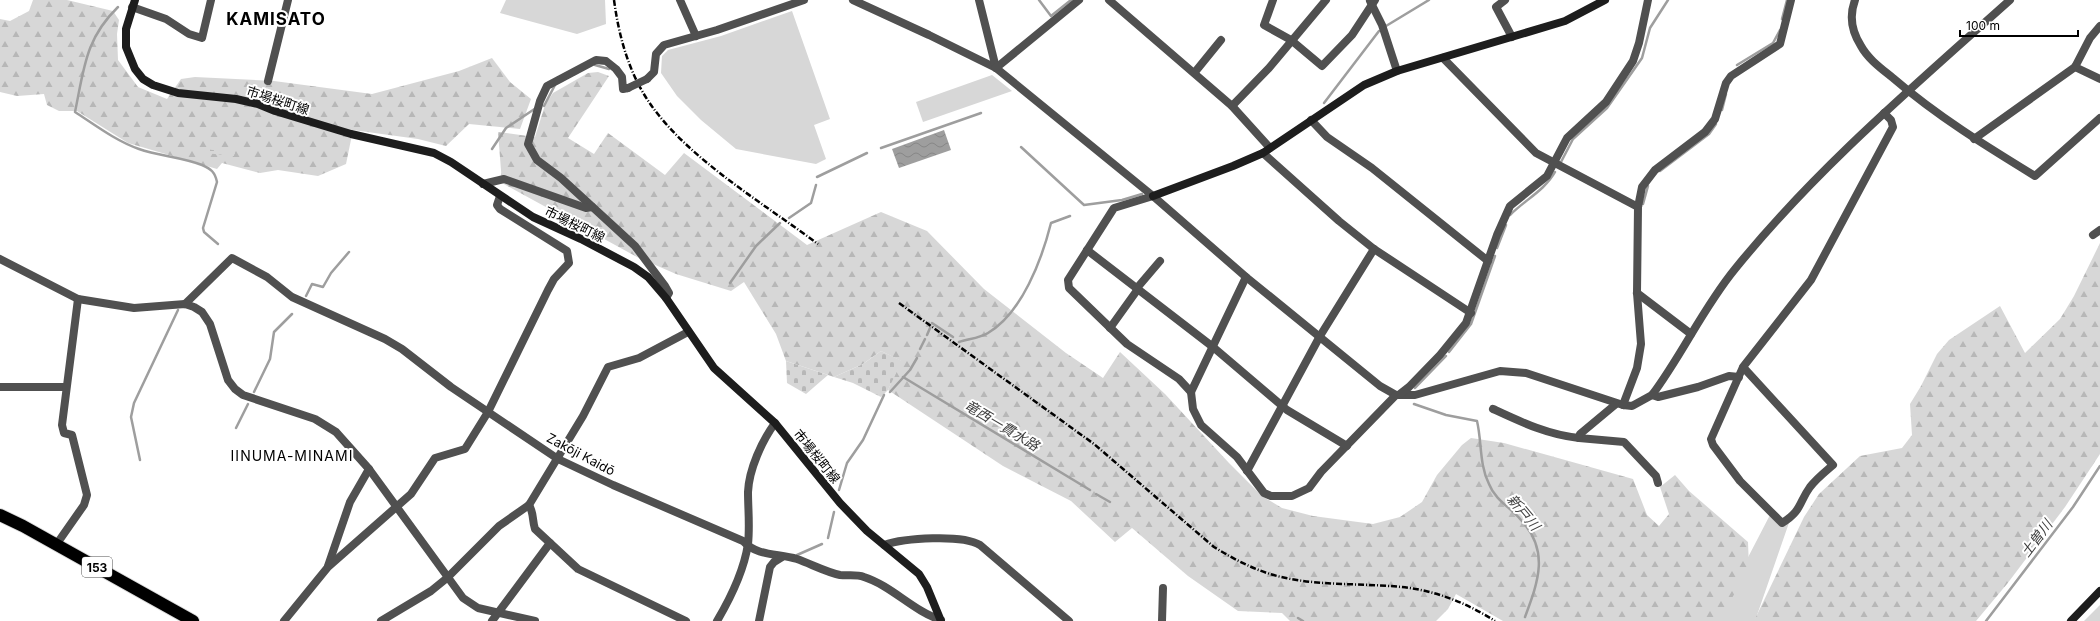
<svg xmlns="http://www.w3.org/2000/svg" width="2100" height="621" font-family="Inter,'Noto Sans JP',sans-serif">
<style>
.green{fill:#d7d7d7}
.forest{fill:url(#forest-firs)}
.cemetery{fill:url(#cemetery-stones)}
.water{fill:url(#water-waves)}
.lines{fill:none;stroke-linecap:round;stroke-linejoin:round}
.stream{stroke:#9e9e9e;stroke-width:2.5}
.highway-casing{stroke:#dbdbdb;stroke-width:14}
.street{stroke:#505050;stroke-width:8}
.secondary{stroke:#1d1d1d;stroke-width:8}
.highway{stroke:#000;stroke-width:12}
.rail{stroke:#000;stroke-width:2.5;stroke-dasharray:6 2 1 2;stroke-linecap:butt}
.street-bridge{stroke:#505050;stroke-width:8}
.labels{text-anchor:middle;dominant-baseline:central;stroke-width:4;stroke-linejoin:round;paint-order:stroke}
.shield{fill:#fff;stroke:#4c4c4c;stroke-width:1}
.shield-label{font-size:12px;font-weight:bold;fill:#000}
.street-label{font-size:13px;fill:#000;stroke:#fff}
.water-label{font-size:14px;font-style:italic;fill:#3f3f3f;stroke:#fff}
.neighbourhood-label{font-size:14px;letter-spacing:1px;fill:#000;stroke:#fff}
.district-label{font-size:17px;font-weight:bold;letter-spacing:1px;fill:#000;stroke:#fff}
</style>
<defs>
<pattern id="forest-firs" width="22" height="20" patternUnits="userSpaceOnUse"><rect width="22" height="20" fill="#d7d7d7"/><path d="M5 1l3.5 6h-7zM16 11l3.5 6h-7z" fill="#b7b7b7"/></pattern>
<pattern id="cemetery-stones" width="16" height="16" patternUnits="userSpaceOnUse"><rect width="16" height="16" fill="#d7d7d7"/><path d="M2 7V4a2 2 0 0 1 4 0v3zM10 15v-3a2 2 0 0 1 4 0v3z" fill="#b7b7b7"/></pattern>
<pattern id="water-waves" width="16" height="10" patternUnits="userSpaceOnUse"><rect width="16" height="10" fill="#9e9e9e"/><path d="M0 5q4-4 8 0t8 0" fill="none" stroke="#868686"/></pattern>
</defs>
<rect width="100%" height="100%" fill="#fff"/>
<g class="green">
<polygon points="506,0 605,0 606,24 577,34 500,13"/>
<polygon points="792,11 830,119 814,125 826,159 816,164 736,149 701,120 677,96 661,73 662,56 668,50 721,36"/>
<polygon points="992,75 1012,91 923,122 916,102"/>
<polygon points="1771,513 1782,523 1791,517 1755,621 1715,621"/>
</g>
<g class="forest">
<polygon points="33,0 67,0 113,11 119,20 117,34 118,60 138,87 167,99 181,79 195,77 274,81 372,94 459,71 492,58 510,82 531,99 520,129 469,124 446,146 418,139 353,130 346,164 318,176 278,170 260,173 222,163 217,169 128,143 77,111 59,111 47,105 44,94 17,96 0,92 0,19 10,21 29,11"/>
<polygon points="598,72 609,76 568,138 594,154 608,133 665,175 684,153 807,245 881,212 927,231 984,289 1066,353 1103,378 1120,352 1165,394 1229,463 1262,496 1282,508 1313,516 1373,524 1400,517 1422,502 1437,475 1462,445 1471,438 1504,443 1633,479 1647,515 1659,526 1669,514 1660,487 1675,475 1689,491 1748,542 1749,568 1719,621 1503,621 1456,594 1448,609 1436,621 1290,621 1282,613 1238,611 1188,576 1132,528 1115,542 1071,501 1003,466 888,390 901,361 881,351 863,364 834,377 786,361 776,334 744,282 731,291 676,274 637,257 502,183 498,132 535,137 545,105 553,93 588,73"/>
<polygon points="2100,243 2100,454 2065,507 2007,584 1976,621 1754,621 1804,517 1819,494 1860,456 1902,448 1912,435 1910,404 1921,386 1937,354 1949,340 2000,306 2025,353 2060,319 2074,296"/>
<polygon points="2100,605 2100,621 2084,621"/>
</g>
<g class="cemetery">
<polygon points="205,149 235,153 234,156 205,153"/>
<polygon points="881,351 902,361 888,390 881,397 853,383 834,377 863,364"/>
<polygon points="786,361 828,375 806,394 787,383"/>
</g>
<polygon class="water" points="944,130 951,150 899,168 892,149"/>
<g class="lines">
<g class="stream">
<polyline points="1039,0 1051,16 1071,0"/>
<path d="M118,7c-33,32 -34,62 -43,105 20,13 41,29 64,37 20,7 43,8 63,16 9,4 13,7 15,17l-14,46 1,4 14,12"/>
<polyline points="1782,19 1787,0"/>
<polyline points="1386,26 1429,0"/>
<polyline points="595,65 609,69"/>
<polyline points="1737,65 1773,43 1780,30"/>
<polyline points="1324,103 1379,31"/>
<polyline points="544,106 555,85"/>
<polyline points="1722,110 1726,94"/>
<polyline points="1021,147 1084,205 1122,200 1142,194"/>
<polyline points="881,148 981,113"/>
<polyline points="492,149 506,128 536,108"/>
<polyline points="1561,162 1573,139 1607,108 1642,58 1650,28 1668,0"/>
<polyline points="1660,171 1709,134 1716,124"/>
<polyline points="817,177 867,153"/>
<polyline points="1643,204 1648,186"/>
<path d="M1510,215c15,-15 35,-25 45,-43"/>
<polyline points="789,218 811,203 816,185"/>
<polyline points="1497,248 1506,225"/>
<polyline points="730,283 756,246 780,223"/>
<polyline points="306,296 312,284 323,287 331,273 349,252"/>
<polyline points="932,323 953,337"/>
<polyline points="927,335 930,328"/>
<path d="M959,342c9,-3 21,-4 29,-9 34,-20 54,-74 63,-110l19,-7"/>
<polyline points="920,349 925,339"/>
<polyline points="1449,352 1471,324 1495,256"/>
<polyline points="903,377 1090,490"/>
<polyline points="1415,388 1446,356"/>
<polyline points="254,392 270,359 274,332 292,314"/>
<polyline points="890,392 910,370 917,358"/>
<path d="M1414,404l32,11 31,6c5,21 2,43 12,63 6,16 22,24 32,36 29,31 17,62 4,97"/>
<polyline points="236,428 248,404"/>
<polyline points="140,460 131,417 134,403 178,310"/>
<polyline points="839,490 847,463 863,440 884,395"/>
<polyline points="1096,494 1110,502"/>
<polyline points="828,538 834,512"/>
<polyline points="797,555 822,544"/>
<polyline points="1298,618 1303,621"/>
<polyline points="1986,621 2073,507 2100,466"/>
</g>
<defs>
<polyline id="highway" points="0,515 23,526 193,621"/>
</defs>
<use href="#highway" class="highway-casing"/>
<g class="street">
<polyline points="680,0 696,36"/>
<polyline points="853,0 929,35 996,68 1153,196 1246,277 1380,386 1396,395"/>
<polyline points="979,0 996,68"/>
<polyline points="1109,0 1232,106 1270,148"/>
<polyline points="1273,0 1264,25 1291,40 1322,66 1352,35 1375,0"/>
<polyline points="1505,0 1496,7 1512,37"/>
<path d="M1855,0c-6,16 -3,32 6,46 7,13 21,23 32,32 44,38 93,68 142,98l65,-58"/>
<polyline points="1370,1 1382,25 1397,71"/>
<polyline points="132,7 166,19 189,34 202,38 211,0"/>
<polyline points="1443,58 1536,153 1638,207"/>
<polyline points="2075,67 2100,79"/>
<polyline points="996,68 1079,0"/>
<polyline points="1195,72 1221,40"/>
<polyline points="647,79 654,72 656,54 664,45 717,30 804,0"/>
<polyline points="268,81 288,0"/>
<polyline points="628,88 623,89 622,77 616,69 606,61 596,60 547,86 540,101 528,144 537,160 561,178 635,246 665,286 669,293 666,298"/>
<polyline points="1232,106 1269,68 1326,0"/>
<polyline points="1311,120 1327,137 1372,168 1488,261"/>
<polyline points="1974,139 2075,67 2090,38 2100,26"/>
<polyline points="1263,153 1339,221 1374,249 1471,313"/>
<polyline points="483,184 504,179 586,208 592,207"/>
<path d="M1153,196l-39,12 -46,72 1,8 58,56 52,35 12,13 2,17 8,16 36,32 27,36 7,3h21l17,-8 12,-16 75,-77h19l85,-24 26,2 97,32 9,1 20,-11c30,-40 51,-87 83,-126 81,-100 179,-183 275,-269"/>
<polyline points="2093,235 2100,230"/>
<polyline points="1087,250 1213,347 1287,410 1347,446"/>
<polyline points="0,259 78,299 134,308 185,304 194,307 202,312 210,324 228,380 235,389 243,395 315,419 336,432 369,469 463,598 478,608 535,621"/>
<polyline points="1137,288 1160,261"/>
<polyline points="1637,293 1691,334"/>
<path d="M185,304l47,-46 35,19 25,20 93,42 17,10 49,38 107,72 55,26 130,56c15,16 35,12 54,18 14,5 29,13 43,16 8,1 16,-1 24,2 28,9 49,34 77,43"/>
<polyline points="1110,328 1138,289"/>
<path d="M1743,367l90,98c-8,7 -16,13 -23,22 -11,15 -8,24 -28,36l-42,-42 -27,-36 -2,-6 32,-72 68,-87 82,-153 -2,-7 -7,-7"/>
<polyline points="0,387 66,387"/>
<polyline points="1191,392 1246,277"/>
<polyline points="1400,394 1409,387 1440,355 1466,323 1497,235 1510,206 1547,176 1567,138 1606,102 1633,61 1639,43 1648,0"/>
<polyline points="1652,395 1658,397 1698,387 1729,376 1739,377"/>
<polyline points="1616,404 1580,434 1579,438 1624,442 1656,476 1658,483"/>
<polyline points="1623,405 1637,368 1641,344 1637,293 1638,207 1642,187 1655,170 1705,132 1715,119 1726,83 1731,76 1780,44 1791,0"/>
<path d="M1493,409c28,13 55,26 86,29"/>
<polyline points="1247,471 1320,336 1374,249"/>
<path d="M529,505c5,8 3,15 6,24l43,40 108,52"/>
<polyline points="56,545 84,505 87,495 72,435 64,433 62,425 78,299"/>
<path d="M884,545c20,-7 78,-11 96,0l89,76"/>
<polyline points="328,566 350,502 369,469"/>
<polyline points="284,621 328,567 411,494 435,458 465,449 488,412 548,290 554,279 569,263 567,251 500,209 497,205 500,196"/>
<polyline points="381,621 431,591 447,578 499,526 529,505 583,416 608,367 639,358 688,332"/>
<polyline points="492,621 550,543"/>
<path d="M717,621c13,-22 27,-51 31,-77 2,-18 0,-35 0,-52 1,-23 14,-51 27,-69"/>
<polyline points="759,621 770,567 774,562 782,557"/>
<polyline points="1162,621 1163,588"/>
</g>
<g class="secondary">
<polyline points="135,0 126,29 126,47 135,69 143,79 153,85 178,93 236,99 258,104 275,111 351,134 434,153 451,162 533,217 581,239 634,267 648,277 666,298 714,368 775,423 840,503 867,531 919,574 927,587 941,621"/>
<polyline points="1153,196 1233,166 1263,153 1364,85 1397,71 1565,21 1605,0"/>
<polyline points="2071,621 2100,591"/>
</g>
<use href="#highway" class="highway"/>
<g class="rail">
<path d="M614,0c5,37 15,74 37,105 39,55 112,98 167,139"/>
<path d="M899,303l195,141 120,103c23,14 46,26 72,31 38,8 77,5 115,9 33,3 66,16 94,34"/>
</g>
<polyline class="street-bridge" points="628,88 647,79"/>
</g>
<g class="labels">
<rect class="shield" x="82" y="557" width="30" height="20" rx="3"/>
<g class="shield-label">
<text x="97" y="567">153</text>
</g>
<g class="street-label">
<text transform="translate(278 100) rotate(18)">市場桜町線</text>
<text transform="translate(575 224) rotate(26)">市場桜町線</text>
<text transform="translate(581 454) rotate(28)">Zakōji Kaidō</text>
<text transform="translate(817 456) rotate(51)">市場桜町線</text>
</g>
<g class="water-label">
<text transform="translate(1002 425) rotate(31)">竜西一貫水路</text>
<text transform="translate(1524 512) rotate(50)">新戸川</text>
<text transform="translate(2036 538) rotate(-53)">土曽川</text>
</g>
<g class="neighbourhood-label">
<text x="292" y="455">IINUMA-MINAMI</text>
</g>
<g class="district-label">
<text x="276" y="19">KAMISATO</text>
</g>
</g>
<path d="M1960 30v6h118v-6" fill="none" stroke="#000000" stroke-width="2"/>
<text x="1966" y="30" font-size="12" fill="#000000" stroke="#ffffff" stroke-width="3" paint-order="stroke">100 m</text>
</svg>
